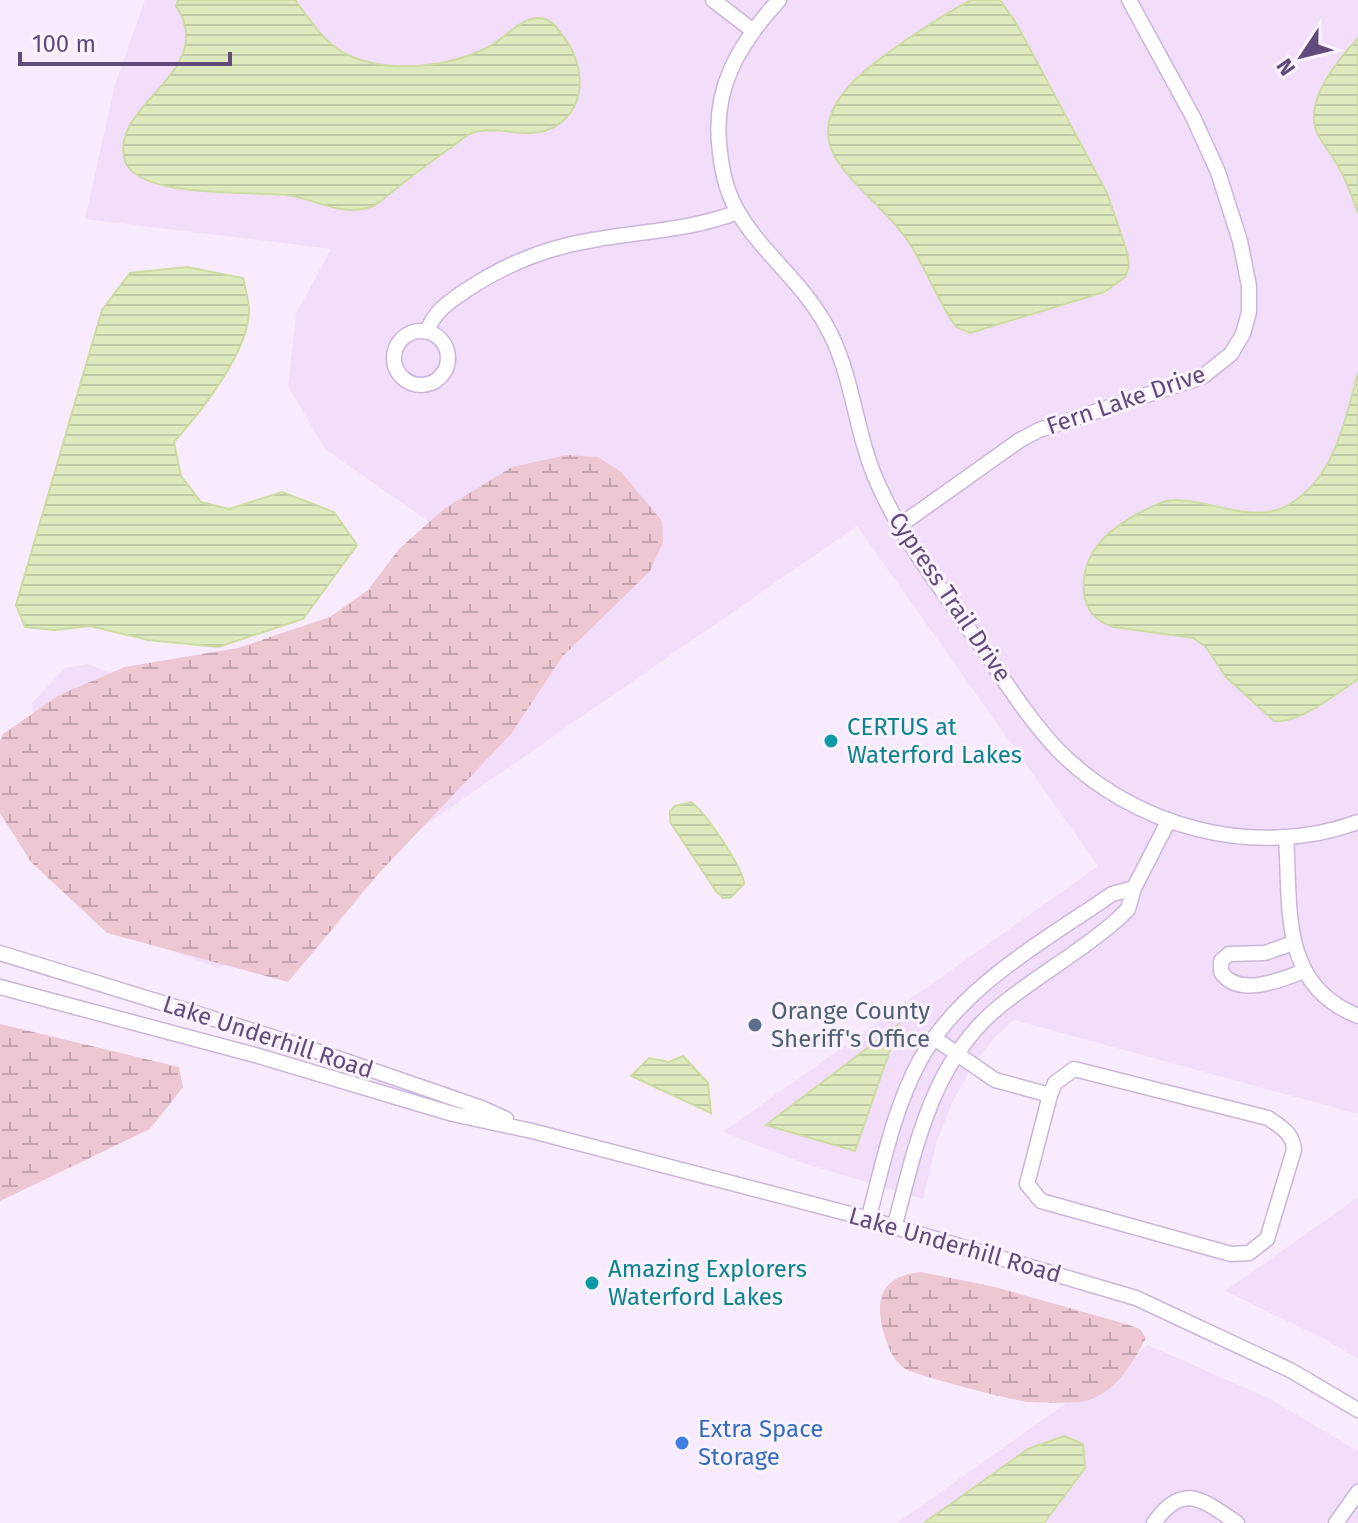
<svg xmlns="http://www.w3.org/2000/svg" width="1358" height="1523" font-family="'Fira Sans',sans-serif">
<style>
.residential{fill:#f2defb}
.wetland{fill:url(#wetland-marsh)}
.water{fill:url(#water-rules);stroke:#cddca2;stroke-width:2}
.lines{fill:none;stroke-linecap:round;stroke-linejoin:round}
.minor-casing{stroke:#cab6d9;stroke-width:17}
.minor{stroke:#fff;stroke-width:14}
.culture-dot{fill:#0f9aa8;stroke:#fbf2ff;stroke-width:3}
.service-dot{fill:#5c6f8a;stroke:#fbf2ff;stroke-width:3}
.shop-dot{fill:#3f7fe0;stroke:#fbf2ff;stroke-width:3}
.labels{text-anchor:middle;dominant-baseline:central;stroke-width:6;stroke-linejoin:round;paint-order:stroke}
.street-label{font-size:24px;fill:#614b7b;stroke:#fbf2ff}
.culture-label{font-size:24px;fill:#0d838f;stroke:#fbf2ff;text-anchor:start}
.service-label{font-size:24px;fill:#4e5e75;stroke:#fbf2ff;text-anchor:start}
.shop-label{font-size:24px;fill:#366cbe;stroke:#fbf2ff;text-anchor:start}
</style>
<defs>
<pattern id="wetland-marsh" width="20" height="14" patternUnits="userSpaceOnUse" patternTransform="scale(2)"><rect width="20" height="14" fill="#edc7d2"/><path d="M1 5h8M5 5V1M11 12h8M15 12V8" fill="none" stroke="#c3a4af"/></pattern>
<pattern id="water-rules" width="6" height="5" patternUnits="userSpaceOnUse" patternTransform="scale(2)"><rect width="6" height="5" fill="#deeabd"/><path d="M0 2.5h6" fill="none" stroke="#c1caa6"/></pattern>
</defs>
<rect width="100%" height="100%" fill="#f8ebfe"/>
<g class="residential">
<polygon points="145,0 1358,0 1358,1114 1014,1020 996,1036 974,1063 952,1103 937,1141 923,1199 803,1163 723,1132 1098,866 857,526 219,968 145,942 0,748 34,727 32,703 65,668 88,664 139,684 239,696 442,531 325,449 288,386 296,314 331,249 85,219 115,84"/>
<polygon points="1358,1197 1358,1359 1326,1340 1225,1291"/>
<polygon points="1148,1345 1270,1399 1358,1451 1358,1523 897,1523"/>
</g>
<g class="wetland">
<polygon points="567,455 598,457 621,472 662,521 663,542 650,571 562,657 511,734 380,872 288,982 107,933 31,862 0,813 0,741 3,734 59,695 125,667 238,648 330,617 368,590 399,549 445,508 512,467"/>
<polygon points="0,1024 179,1067 183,1087 150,1129 0,1201"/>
<path d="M921,1272l74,15 131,37 14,5 6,9c-14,25 -28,52 -57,62 -11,4 -48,3 -61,2 -13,-1 -118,-28 -124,-34 -11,-8 -15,-19 -19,-31 -11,-35 -6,-61 36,-65z"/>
</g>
<g class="water">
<path d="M178,0h117c14,19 28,41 49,53 43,22 106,15 148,-8 13,-8 30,-27 46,-27 12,0 18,8 24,17 22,26 27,70 -6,91 -25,16 -57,-2 -84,7 -7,3 -14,9 -20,14 -27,18 -52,39 -78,59 -36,12 -54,-7 -88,-11 -34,-4 -148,4 -161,-34 -18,-56 95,-89 51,-155z"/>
<path d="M972,0h28l16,23 91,170 20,59 2,14 -4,11 -21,15 -134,41 -14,-6c-19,-27 -30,-59 -48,-86 -20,-30 -56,-55 -73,-84 -29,-52 39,-94 74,-119 20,-13 41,-28 63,-38z"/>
<path d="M1358,38v175c-6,-16 -11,-32 -20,-47 -7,-14 -23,-29 -24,-45 -2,-30 25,-62 44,-83z"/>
<path d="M187,267l56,11c2,10 5,20 6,30 2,41 -49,105 -75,134l7,34 20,26 28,7 53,-17 52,20 23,33 -54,74 -85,28 -70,-7 -58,-14 -36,4 -29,-3 -9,-22 86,-295 28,-37z"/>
<path d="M1358,373v306c-21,14 -58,45 -84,42l-48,-44 -20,-30 -13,-9 -79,-11c-17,-5 -28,-15 -30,-34 -4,-42 27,-66 61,-83 9,-4 18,-10 29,-10 39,-1 82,28 119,2 43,-28 52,-83 65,-129z"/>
<path d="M691,802c12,7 53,67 53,82l-14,14h-7l-7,-7 -46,-69v-11l5,-5z"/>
<polygon points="899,1024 855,1151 766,1125"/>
<polygon points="683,1056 708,1083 711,1113 631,1076 649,1058 669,1062"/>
<polygon points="1064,1436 1083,1444 1085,1468 1044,1523 924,1523 1028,1449"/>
</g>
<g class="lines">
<defs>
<g id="minor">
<polyline points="713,0 752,30"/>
<path d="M779,0c-40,44 -68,89 -59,152 2,19 7,41 17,58 25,45 69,73 94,125 23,47 25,101 47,149 24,54 60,100 93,148 28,39 53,82 86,117 76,78 197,111 301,73"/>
<circle cx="421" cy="358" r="27"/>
<path d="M427,332c7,-21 23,-31 41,-43 38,-25 81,-42 125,-49 50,-9 98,-10 145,-28"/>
<polyline points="899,526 1020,440 1039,430 1202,377 1231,354 1243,334 1249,312 1249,286 1240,241 1218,172 1193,117 1129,0"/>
<path d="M1286,837c5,71 -7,148 72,179"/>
<polyline points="1134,888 1169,820"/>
<path d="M1293,943l-28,10 -36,1 -8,7v11c17,26 60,8 83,-1"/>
<polyline points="0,953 305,1047 482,1108 506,1119"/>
<polyline points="0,987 255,1055 453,1114 532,1131 854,1215 1136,1298 1290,1370 1358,1410"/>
<polyline points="934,1038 995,1080 1050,1095"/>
<path d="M1074,1069l194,49c13,9 25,15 26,32l-27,89 -18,14 -18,1 -190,-53 -14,-17 23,-89 5,-12z"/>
<path d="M868,1220c14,-52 25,-109 51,-158 41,-76 124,-120 193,-168l22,-6 -6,21 -10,10c-36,32 -80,56 -118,87 -69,56 -84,141 -106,222"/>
<path d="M1154,1523c29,-42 49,-23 83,0"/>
<polyline points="1336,1523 1358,1492"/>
</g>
</defs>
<use href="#minor" class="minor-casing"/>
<use href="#minor" class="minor"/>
</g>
<g class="culture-dot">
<circle cx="831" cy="741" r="8"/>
<circle cx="592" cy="1283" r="8"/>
</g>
<circle class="service-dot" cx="755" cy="1025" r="8"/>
<circle class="shop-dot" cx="682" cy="1443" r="8"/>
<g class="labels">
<g class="street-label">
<text transform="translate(1126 400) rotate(-19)">Fern Lake Drive</text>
<text transform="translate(950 597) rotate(56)">Cypress Trail Drive</text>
<text transform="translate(268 1037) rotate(18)">Lake Underhill Road</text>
<text transform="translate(955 1245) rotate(16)">Lake Underhill Road</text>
</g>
<g class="culture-label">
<text x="847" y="727">CERTUS at<tspan x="847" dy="28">Waterford Lakes</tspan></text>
<text x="608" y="1269">Amazing Explorers<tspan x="608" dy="28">Waterford Lakes</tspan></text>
</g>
<g class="service-label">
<text x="771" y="1011">Orange County<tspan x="771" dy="28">Sheriff's Office</tspan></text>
</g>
<g class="shop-label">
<text x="698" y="1429">Extra Space<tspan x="698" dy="28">Storage</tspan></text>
</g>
</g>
<g transform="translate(1302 56) rotate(235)" stroke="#fbf2ff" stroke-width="6" paint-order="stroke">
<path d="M0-6L14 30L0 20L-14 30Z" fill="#614b7b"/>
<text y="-12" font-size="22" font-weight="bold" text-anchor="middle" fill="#614b7b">N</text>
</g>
<path d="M20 52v12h210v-12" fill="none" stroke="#614b7b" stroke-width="4"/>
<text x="32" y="52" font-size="24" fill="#614b7b" stroke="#fbf2ff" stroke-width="6" paint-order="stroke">100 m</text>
</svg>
